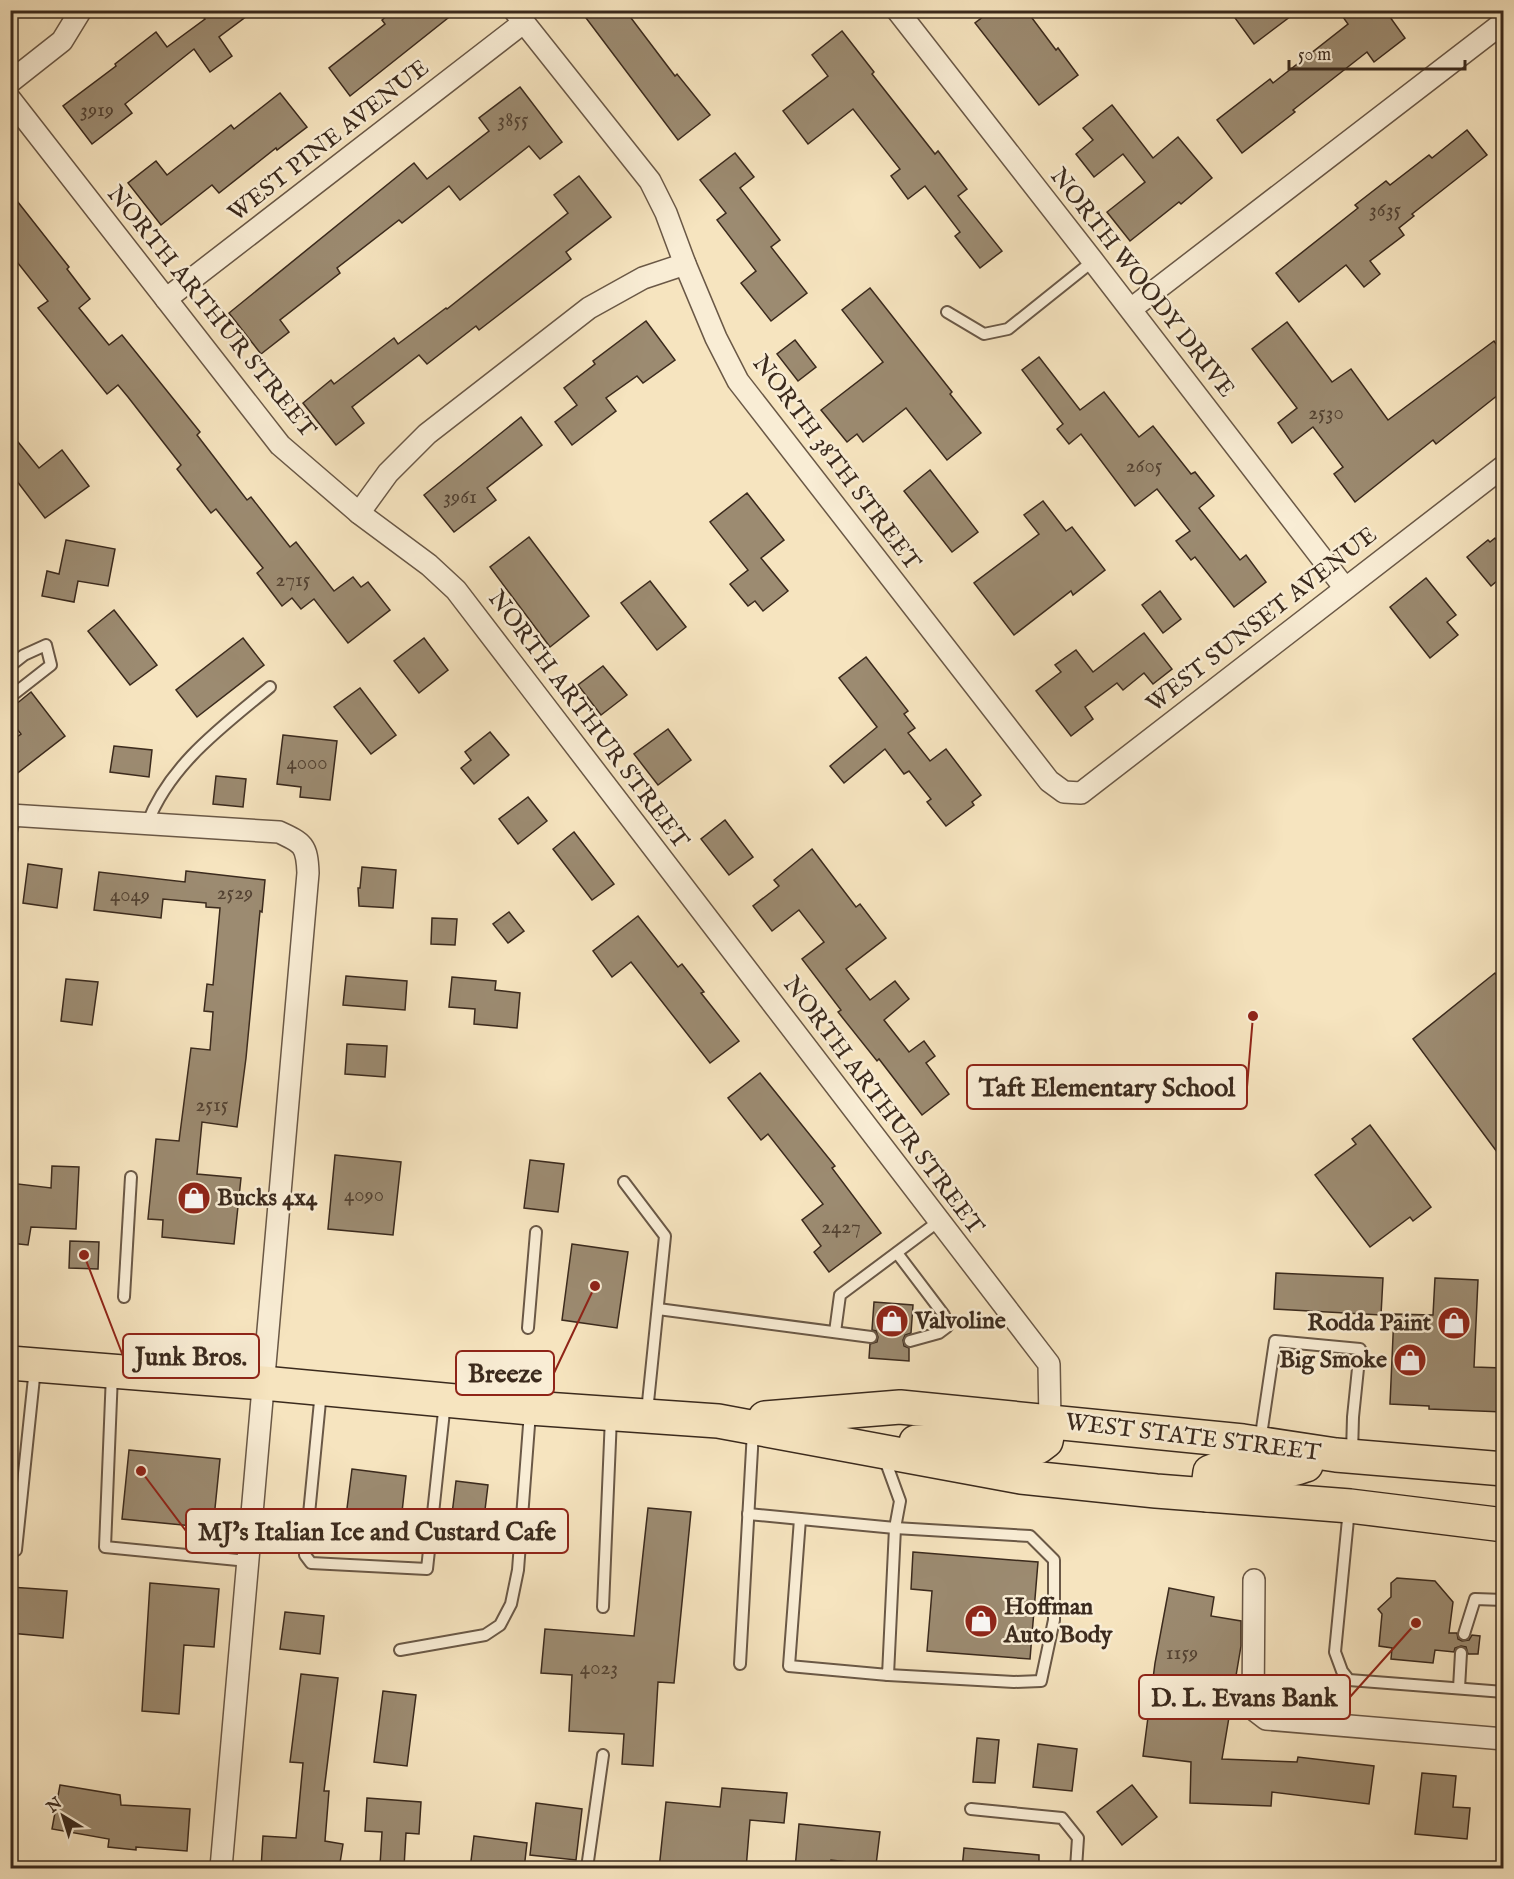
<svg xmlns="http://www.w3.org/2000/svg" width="1514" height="1879" font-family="'IM FELL English',serif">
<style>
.building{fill:#9c8b71;stroke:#3b2a1d;stroke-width:1.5}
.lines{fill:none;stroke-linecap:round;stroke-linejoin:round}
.lane-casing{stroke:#6a5846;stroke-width:14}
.street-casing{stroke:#6a5846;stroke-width:24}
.primary-casing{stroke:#3b2a1d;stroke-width:36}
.lane{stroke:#f9edd5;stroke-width:10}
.street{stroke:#f9edd5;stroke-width:21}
.primary{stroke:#f6e4bf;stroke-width:33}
.labels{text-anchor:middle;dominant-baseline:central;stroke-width:5;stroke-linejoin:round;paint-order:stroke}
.number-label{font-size:21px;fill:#534232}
.street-label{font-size:24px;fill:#3b2a1d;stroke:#f9edd5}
.poi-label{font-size:24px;font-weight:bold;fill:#3b2a1d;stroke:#f9edd5;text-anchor:start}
.leader{fill:none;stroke:#8f2418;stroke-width:2}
.callout-dot{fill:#8f2418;stroke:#f9edd5;stroke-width:2}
.callout{fill:#f9edd5;stroke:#8f2418;stroke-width:2}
.callout-label{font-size:26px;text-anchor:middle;font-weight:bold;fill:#3b2a1d}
</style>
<rect width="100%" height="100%" fill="#f6e4bf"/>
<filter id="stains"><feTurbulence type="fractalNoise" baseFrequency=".00333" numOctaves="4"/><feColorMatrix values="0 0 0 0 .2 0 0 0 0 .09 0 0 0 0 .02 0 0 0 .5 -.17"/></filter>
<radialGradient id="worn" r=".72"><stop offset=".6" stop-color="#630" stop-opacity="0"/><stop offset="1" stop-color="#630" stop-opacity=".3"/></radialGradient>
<g class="building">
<polygon points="199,10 255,10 219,37 232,56 210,72 194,49 125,104 132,113 92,144 63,106 116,66 115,64 156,32 167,47 205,19"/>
<polygon points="394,10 458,10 350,96 329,68 385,24 382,20"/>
<polygon points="580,10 625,10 675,76 677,74 710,115 678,140"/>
<polygon points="992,10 1026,10 1056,50 1058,48 1078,75 1039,105 975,23"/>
<polygon points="1245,10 1299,10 1254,44 1235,18"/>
<polygon points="1338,10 1385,10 1405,38 1374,62 1367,52 1293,110 1295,112 1242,153 1217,120 1270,79 1273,83 1348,24"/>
<polygon points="842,31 874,72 872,74 935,154 938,151 967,189 958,196 1002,251 980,268 955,236 960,232 925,186 908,199 891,176 900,169 853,109 808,144 783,111 828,76 812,55"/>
<polygon points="520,87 562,142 540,159 529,146 460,200 449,186 402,223 399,220 337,268 340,273 280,320 289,332 261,354 229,313 414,163 427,179 489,131 479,118"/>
<polygon points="280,93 307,127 277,150 276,148 219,193 212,185 161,225 128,183 156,161 167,175 231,125 234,129"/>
<polygon points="1112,105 1153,158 1178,137 1212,178 1181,204 1179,202 1130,241 1107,212 1145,182 1123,154 1094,177 1076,154 1093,140 1083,128"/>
<polygon points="1467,130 1487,155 1412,214 1414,216 1399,228 1404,235 1370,261 1380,274 1364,287 1346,265 1299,302 1276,273 1358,208 1355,205 1386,181 1390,185 1429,155 1432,158"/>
<polygon points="735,153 754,177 740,188 780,240 771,247 807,293 771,321 741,283 756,271 717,220 726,213 700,180"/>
<polygon points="579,176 611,217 566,252 571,259 479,330 476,326 427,364 419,355 352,407 364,423 336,445 303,403 331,380 334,384 394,338 398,344 446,308 447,309 568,213 554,195"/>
<polygon points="10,192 69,267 67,269 90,299 79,308 109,345 122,335 200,432 197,435 247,500 251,497 290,547 296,542 334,591 353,577 361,587 368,582 390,610 348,643 314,599 301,609 292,598 282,606 257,573 263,568 216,509 211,513 177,469 181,465 128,397 118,385 107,394 38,308 48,301 10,253"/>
<polygon points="870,288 952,392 950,394 981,433 947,460 906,408 863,442 857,434 847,442 821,410 883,362 842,310"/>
<polygon points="646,321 675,360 643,383 637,376 606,398 616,411 572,445 555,422 577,405 564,388 595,364 593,361"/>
<polygon points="1287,322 1332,382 1351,369 1388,420 1494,341 1503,354 1503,391 1436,444 1433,440 1355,502 1334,474 1343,467 1313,427 1292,443 1278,423 1297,408 1252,349"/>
<polygon points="795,340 816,367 798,381 777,354"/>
<polygon points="1039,357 1080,410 1104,392 1139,437 1153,426 1191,474 1195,472 1214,496 1199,508 1240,560 1246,555 1266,582 1234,607 1195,557 1191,560 1176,541 1190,531 1157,489 1135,506 1081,434 1069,444 1057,429 1063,424 1022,370"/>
<polygon points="521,417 542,445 487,488 496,500 454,532 424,495"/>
<polygon points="10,432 39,468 62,450 89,486 45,518 10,472"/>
<polygon points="930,470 978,532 952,552 904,491"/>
<polygon points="747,493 784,540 761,558 788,591 763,611 755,601 748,606 730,584 748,570 710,522"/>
<polygon points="1043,501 1066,531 1072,527 1105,570 1073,595 1071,591 1014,635 974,583 1039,534 1024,515"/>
<polygon points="529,537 589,616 550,647 490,567"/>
<polygon points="1495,538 1503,549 1503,576 1491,586 1467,557 1488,540 1490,542"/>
<polygon points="66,540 115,549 108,586 78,581 74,602 42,596 47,571 59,574"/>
<polygon points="1426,578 1456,615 1447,622 1458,635 1430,658 1390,607"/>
<polygon points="650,581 686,627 657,650 621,603"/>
<polygon points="1160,591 1181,619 1163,633 1142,605"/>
<polygon points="114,610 157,665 130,685 88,631"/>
<polygon points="1144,633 1172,669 1153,684 1144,673 1123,690 1117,683 1085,707 1093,719 1071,736 1036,691 1061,672 1055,665 1076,650 1093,672"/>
<polygon points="243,638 264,665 197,717 176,690"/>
<polygon points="424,638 448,670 419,693 394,661"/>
<polygon points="866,657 908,711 904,714 915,728 908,733 930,761 946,749 981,795 972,802 974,805 946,826 927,802 931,799 909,771 904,774 885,749 844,783 830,766 877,727 839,678"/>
<polygon points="603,666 627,695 601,715 578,685"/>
<polygon points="360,688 396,735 371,754 334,707"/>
<polygon points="31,692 65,736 10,779 10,742 21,734 10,720 10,709"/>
<polygon points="668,729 691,760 658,785 634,754"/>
<polygon points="490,732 509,755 474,784 461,768 471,760 465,752"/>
<polygon points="283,735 337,741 330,800 300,797 301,787 277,784"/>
<polygon points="114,746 152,750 149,777 110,772"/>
<polygon points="216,776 246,779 243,807 213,804"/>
<polygon points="528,797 547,821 518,844 499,819"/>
<polygon points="725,820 753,857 729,875 701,839"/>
<polygon points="574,832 614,884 592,900 553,849"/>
<polygon points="812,849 856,907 860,904 886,938 846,969 870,1000 895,981 909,999 884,1020 909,1052 924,1041 935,1056 926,1063 949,1094 922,1115 879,1059 877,1061 838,1012 841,1010 802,959 824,942 799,910 772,931 753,906 779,886 774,880"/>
<polygon points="28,864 62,869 57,908 23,903"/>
<polygon points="362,867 396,870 393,908 359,906 358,888 360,888"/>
<polygon points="186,871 265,880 262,912 260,911 246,1058 237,1127 202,1122 197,1174 241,1178 234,1244 162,1237 163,1220 148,1219 156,1139 179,1141 191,1048 210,1050 213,1012 204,1011 207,984 213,985 220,908 206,907 206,903 163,899 161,918 94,910 99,872 185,882"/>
<polygon points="509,912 524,931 508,943 493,924"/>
<polygon points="638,916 678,967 682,964 704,992 701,993 739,1041 710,1063 631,962 612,977 593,951"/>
<polygon points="432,918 457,919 455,945 431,944"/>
<polygon points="1495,973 1503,984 1503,1160 1413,1039"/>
<polygon points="346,976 407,981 405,1010 343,1005"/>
<polygon points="452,977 496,981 495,990 520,993 517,1028 474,1024 475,1009 449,1007"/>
<polygon points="66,979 98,982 92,1025 61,1021"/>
<polygon points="347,1044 387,1046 385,1077 345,1074"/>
<polygon points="760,1073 835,1166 832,1168 881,1233 829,1272 814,1252 821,1246 802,1220 823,1204 768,1134 761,1140 728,1098"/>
<polygon points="1370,1125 1431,1207 1413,1221 1410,1217 1370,1247 1315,1175 1356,1144 1352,1139"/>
<polygon points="335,1155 401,1162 393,1235 328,1229"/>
<polygon points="530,1160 564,1164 558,1212 524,1208"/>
<polygon points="52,1166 79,1167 76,1229 31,1227 28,1245 10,1243 10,1183 51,1188"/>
<polygon points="70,1241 99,1242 98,1269 69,1268"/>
<polygon points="572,1244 628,1252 617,1328 562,1320"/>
<polygon points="1276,1273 1383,1278 1381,1315 1274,1309"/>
<polygon points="1435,1278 1478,1280 1474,1367 1503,1368 1503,1412 1429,1409 1429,1406 1390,1404 1394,1314 1433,1315"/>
<polygon points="874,1302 913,1305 911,1333 905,1335 903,1340 904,1346 909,1348 909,1361 869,1358 870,1344 877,1342 878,1337 876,1331 872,1330"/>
<polygon points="129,1450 220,1459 213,1528 122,1519"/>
<polygon points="352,1469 406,1476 400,1530 345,1524"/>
<polygon points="456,1481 488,1485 481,1543 449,1539"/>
<polygon points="648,1508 691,1512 674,1683 658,1682 653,1766 622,1764 624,1734 569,1731 572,1675 541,1673 545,1629 634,1636"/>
<polygon points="913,1552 1038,1562 1030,1659 927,1651 932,1591 911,1589"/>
<polygon points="1397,1578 1435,1581 1453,1602 1449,1633 1457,1633 1458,1639 1462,1641 1469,1640 1472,1635 1480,1636 1478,1654 1468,1654 1466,1647 1461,1646 1455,1648 1454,1652 1435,1650 1433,1663 1391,1659 1392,1648 1379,1646 1382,1614 1378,1609 1391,1597 1391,1583"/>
<polygon points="150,1583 219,1589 214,1647 184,1645 179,1714 142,1711"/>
<polygon points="10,1587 67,1591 63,1638 10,1633"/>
<polygon points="1169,1588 1214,1597 1211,1616 1241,1621 1241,1646 1222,1759 1297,1762 1298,1757 1374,1766 1369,1804 1272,1792 1271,1806 1190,1803 1191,1762 1143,1756 1155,1663"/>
<polygon points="285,1612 324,1616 320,1654 280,1649"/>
<polygon points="301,1674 338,1678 324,1791 329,1791 325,1841 343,1844 339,1869 317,1866 316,1869 261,1869 263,1836 296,1838 303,1763 290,1762"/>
<polygon points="383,1691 416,1695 407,1766 374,1762"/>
<polygon points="977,1738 999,1740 995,1783 973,1782"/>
<polygon points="1038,1744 1077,1749 1072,1791 1033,1787"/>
<polygon points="1422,1773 1456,1776 1453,1807 1470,1808 1467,1839 1415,1834"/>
<polygon points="60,1785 120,1795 121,1805 190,1809 187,1851 136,1847 136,1850 108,1847 109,1839 52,1829"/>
<polygon points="1132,1785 1157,1817 1122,1845 1097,1812"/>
<polygon points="722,1788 787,1793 784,1823 750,1820 746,1869 659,1869 666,1802 720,1807"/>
<polygon points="367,1798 421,1802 419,1834 406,1833 404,1867 380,1865 382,1832 365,1831"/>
<polygon points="536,1803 582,1809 576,1860 530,1855"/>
<polygon points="799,1824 880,1832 876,1865 831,1860 830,1869 795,1869"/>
<polygon points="474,1836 527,1843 524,1869 470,1869"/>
<polygon points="964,1848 1039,1855 1039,1869 962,1869"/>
</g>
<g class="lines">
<defs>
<g id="lane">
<polyline points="947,312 984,334 1008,329 1093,261"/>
<polyline points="10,666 24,655 46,645 51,665 10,697"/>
<path d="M147,824c23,-60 75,-97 123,-137"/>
<polyline points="10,836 15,816"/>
<polyline points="624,1182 665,1236 647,1412"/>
<polyline points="897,1253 944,1315 947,1327 939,1333 910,1341"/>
<polyline points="124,1297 131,1177"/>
<polyline points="658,1309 871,1337"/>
<polyline points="528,1328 536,1232"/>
<polyline points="835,1332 840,1295 939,1221"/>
<polyline points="112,1374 105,1547 248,1561"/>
<polyline points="321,1391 305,1555 311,1563 427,1569 445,1402"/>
<polyline points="1260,1442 1275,1341 1360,1349 1353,1417 1352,1453"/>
<polyline points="1349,1509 1335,1652 1342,1671 1349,1680 1504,1692"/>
<polyline points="748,1514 895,1528 1030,1536 1054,1560 1054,1620 1041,1681 1014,1682 888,1675"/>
<polyline points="800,1519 789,1666 888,1675 895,1528 900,1501 884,1457"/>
<polyline points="251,1530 306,1540"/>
<polyline points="10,1550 16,1550 35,1368"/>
<polyline points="603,1607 611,1417"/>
<polyline points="1464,1634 1475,1599 1504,1600"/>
<polyline points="400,1650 485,1635 500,1625 511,1604 518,1570 530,1412"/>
<polyline points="740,1664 753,1431"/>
<polyline points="1459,1688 1461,1653"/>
<polyline points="971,1809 1062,1818 1078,1838 1076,1868"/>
<polyline points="587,1868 603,1755"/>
</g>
<g id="street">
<polyline points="514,10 650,181 666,213 685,264 716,338 738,381 1049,781 1064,792 1081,793 1504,466"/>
<polyline points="897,10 1093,261 1344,587"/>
<polyline points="10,82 62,41 81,10"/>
<polyline points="10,99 280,445 359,513 429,565 456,590 1049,1364 1050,1422"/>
<polyline points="166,299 523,23"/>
<polyline points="1131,309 1504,22"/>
<polyline points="359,513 388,473 427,434 589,308 643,278 685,264"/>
<path d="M10,815l269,17c24,11 28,13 29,41l-87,995"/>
<polyline points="1254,1580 1253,1709 1266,1719 1504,1739"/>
</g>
<g id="primary">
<polyline points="10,1363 263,1383 530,1408 718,1421 1021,1477 1156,1491 1350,1506 1504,1525"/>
<polyline points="765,1418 900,1407 1243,1441 1336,1455 1504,1469"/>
<polyline points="916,1442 961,1442 1028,1449 1038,1447 1046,1441 1050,1422"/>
<path d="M1207,1495l3,-23c28,-13 54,0 82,-3 4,0 10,-3 14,-4"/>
</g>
</defs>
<use href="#lane" class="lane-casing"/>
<use href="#street" class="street-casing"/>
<use href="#primary" class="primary-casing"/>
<use href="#lane" class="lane"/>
<use href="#street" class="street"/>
<use href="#primary" class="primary"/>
</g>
<defs>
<symbol id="shop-disc" viewBox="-11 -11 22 22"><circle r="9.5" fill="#8f2418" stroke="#f9edd5"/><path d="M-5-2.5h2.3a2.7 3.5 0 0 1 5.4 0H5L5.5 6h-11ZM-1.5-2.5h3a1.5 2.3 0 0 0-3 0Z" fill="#fff"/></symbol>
</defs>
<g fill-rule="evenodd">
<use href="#shop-disc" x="175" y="1179" width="38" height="38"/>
<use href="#shop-disc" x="873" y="1302" width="38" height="38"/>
<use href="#shop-disc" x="1435" y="1304" width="38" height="38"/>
<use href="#shop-disc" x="1391" y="1341" width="38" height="38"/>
<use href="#shop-disc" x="962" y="1602" width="38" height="38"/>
</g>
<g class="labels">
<g class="number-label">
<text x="97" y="110">3919</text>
<text x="513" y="120">3855</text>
<text x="1385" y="210">3635</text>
<text x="1326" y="413">2530</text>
<text x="1144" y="466">2605</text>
<text x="460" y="497">3961</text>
<text x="293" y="580">2715</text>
<text x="307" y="763">4000</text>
<text x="235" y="893">2529</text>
<text x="130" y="895">4049</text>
<text x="212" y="1105">2515</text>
<text x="364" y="1195">4090</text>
<text x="841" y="1227">2427</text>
<text x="1182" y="1653">1159</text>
<text x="599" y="1668">4023</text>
</g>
<g class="street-label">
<text transform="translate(329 141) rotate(-38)">WEST PINE AVENUE</text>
<text transform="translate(1142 283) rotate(52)">NORTH WOODY DRIVE</text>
<text transform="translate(211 312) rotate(51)">NORTH ARTHUR STREET</text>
<text transform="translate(836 463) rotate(53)">NORTH 38TH STREET</text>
<text transform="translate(1262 620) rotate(-38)">WEST SUNSET AVENUE</text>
<text transform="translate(588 720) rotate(53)">NORTH ARTHUR STREET</text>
<text transform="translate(883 1106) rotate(53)">NORTH ARTHUR STREET</text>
<text transform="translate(1193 1438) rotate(7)">WEST STATE STREET</text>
</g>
<g class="poi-label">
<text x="217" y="1198">Bucks 4x4</text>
<text x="915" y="1321">Valvoline</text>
<text x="1431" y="1323" text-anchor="end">Rodda Paint</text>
<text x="1387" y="1360" text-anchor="end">Big Smoke</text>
<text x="1004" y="1607">Hoffman<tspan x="1004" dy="28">Auto Body</tspan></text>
</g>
</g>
<path class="leader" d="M1253 1016L1247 1087M84 1255L123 1356M595 1286L554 1373M141 1471L186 1531M1416 1623L1350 1697"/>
<g class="callout-dot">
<circle cx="1253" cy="1016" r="6"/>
<circle cx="84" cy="1255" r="6"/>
<circle cx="595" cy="1286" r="6"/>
<circle cx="141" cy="1471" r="6"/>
<circle cx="1416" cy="1623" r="6"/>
</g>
<g class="callout">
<rect x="967" y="1065" width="280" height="44" rx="6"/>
<rect x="123" y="1334" width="136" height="44" rx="6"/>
<rect x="456" y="1351" width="98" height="44" rx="6"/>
<rect x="186" y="1509" width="382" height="44" rx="6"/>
<rect x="1139" y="1675" width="211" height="44" rx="6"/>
</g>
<g class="callout-label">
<text x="1107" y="1096">Taft Elementary School</text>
<text x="191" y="1365">Junk Bros.</text>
<text x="505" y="1382">Breeze</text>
<text x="377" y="1540">MJ's Italian Ice and Custard Cafe</text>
<text x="1244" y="1706">D. L. Evans Bank</text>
</g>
<rect width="1514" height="1879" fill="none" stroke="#f6e4bf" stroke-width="36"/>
<rect x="12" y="12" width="1490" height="1855" fill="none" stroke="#3b2a1d" stroke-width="3"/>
<rect x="18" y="18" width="1478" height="1843" fill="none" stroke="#3b2a1d" stroke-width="1.5"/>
<g transform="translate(63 1816) rotate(322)" stroke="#f9edd5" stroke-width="4.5" paint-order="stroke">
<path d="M0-4.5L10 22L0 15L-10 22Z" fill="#3b2a1d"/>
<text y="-9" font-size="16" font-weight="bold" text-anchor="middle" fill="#3b2a1d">N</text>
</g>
<path d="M1289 60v9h176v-9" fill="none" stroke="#3b2a1d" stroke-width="3"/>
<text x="1298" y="60" font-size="18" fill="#3b2a1d" stroke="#f9edd5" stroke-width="4.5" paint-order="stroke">50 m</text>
<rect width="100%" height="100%" filter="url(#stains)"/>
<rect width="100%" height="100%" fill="url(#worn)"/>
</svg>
